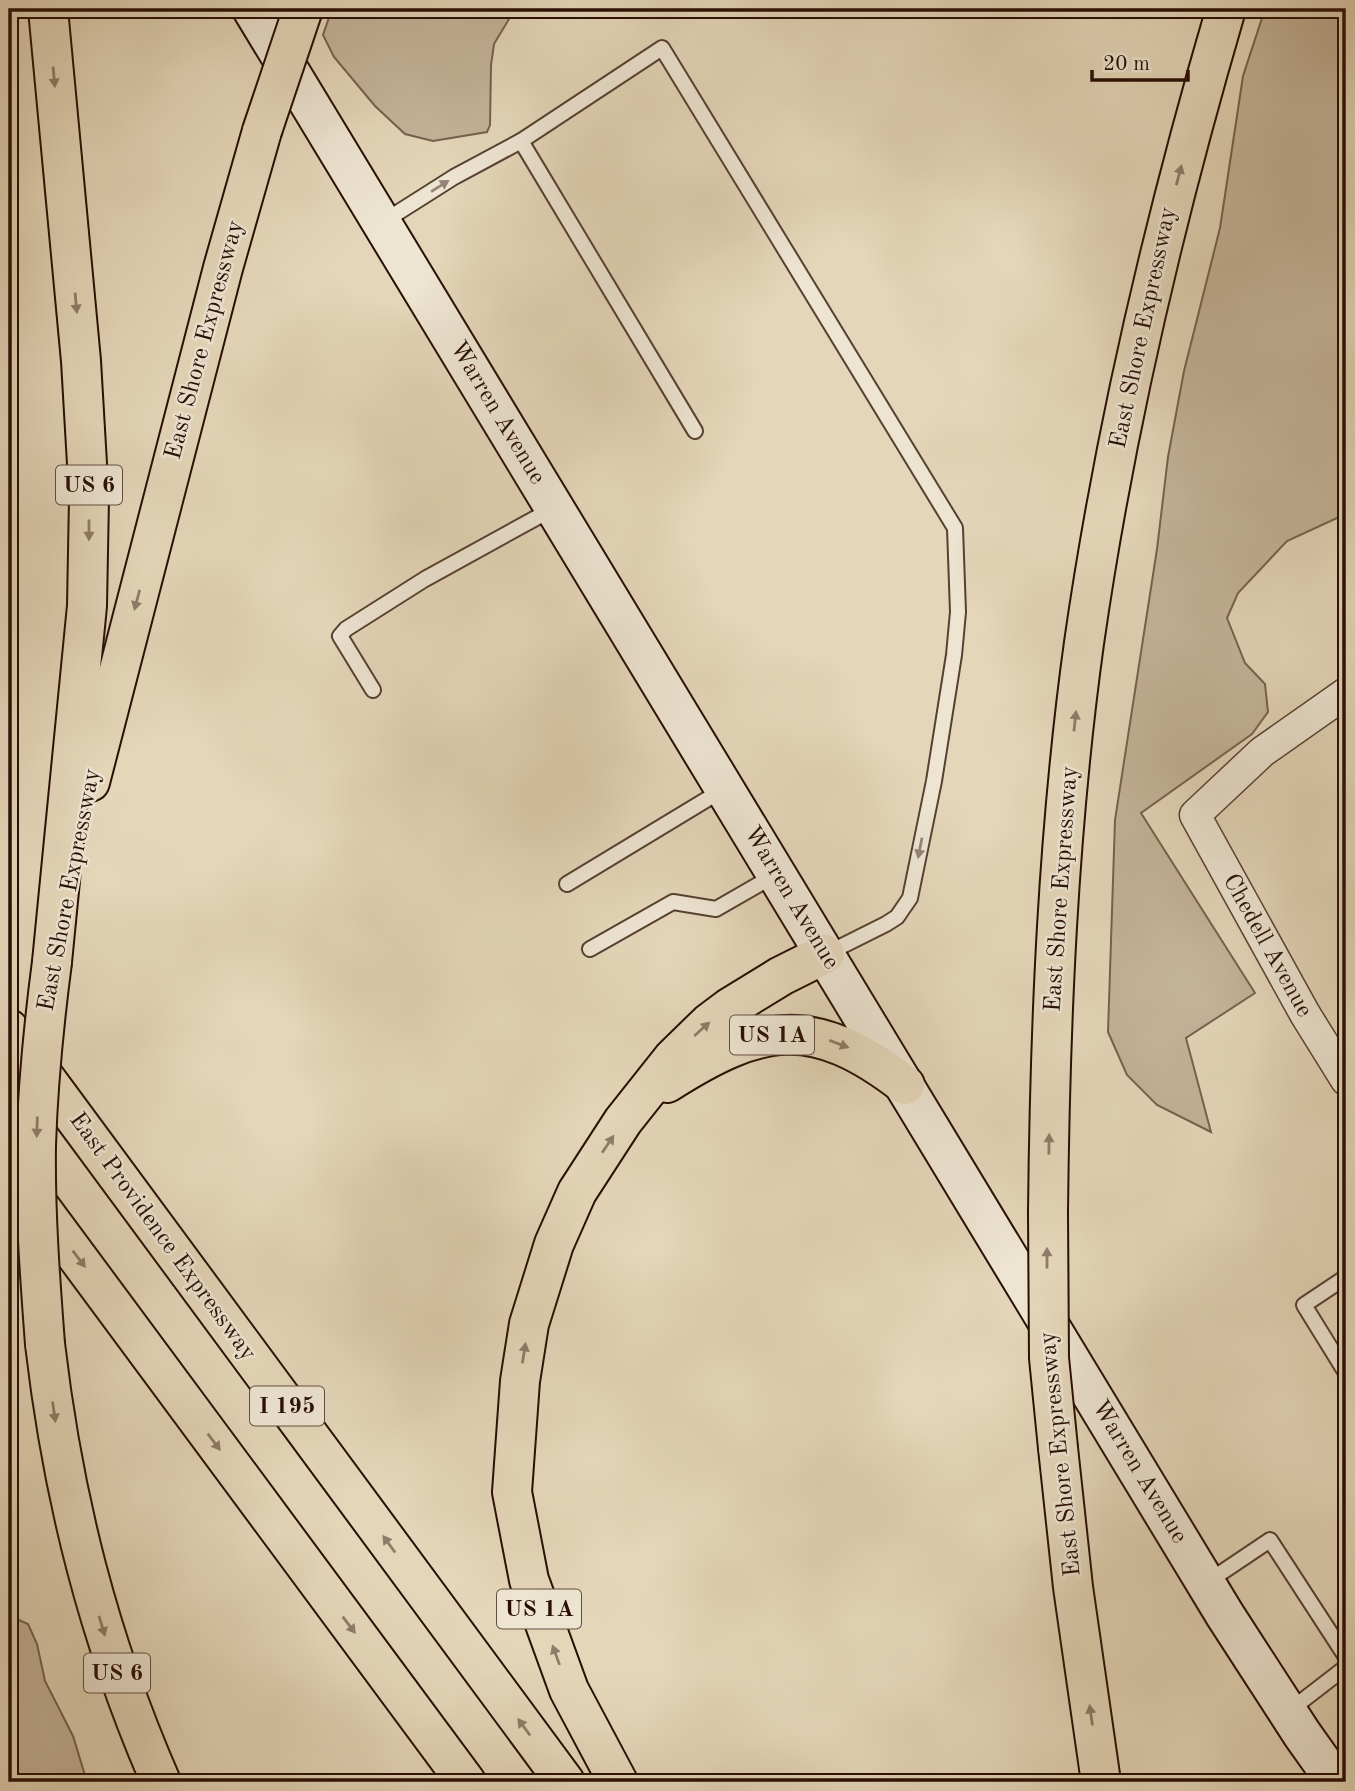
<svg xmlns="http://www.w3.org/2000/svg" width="1355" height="1791" font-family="'Old Standard TT',serif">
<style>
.green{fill:#c4b49a;stroke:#76614f;stroke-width:2}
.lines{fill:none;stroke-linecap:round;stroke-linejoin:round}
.service-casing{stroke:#574031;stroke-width:18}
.minor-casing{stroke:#574031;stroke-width:33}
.secondary-casing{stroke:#280e04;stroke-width:42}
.motorway-casing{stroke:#280e04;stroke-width:42}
.service{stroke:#ede4d2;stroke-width:14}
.minor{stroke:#ede4d2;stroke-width:30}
.secondary{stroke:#ede4d2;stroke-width:38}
.motorway{stroke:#e4d6b9;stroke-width:38}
.motorway-bridge-casing{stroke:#280e04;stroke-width:42;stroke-linecap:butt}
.motorway-bridge{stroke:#e4d6b9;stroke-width:38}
.oneway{fill:#8f7c68}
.oneway2{fill:#948475}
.labels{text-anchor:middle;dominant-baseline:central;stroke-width:5;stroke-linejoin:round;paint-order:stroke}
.shield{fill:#ede4d2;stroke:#634e42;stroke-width:2}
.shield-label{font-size:23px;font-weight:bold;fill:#280e04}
.street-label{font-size:24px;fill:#280e04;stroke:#ede4d2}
</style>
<rect width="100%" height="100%" fill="#e4d6b9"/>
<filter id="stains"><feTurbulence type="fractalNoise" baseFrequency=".00286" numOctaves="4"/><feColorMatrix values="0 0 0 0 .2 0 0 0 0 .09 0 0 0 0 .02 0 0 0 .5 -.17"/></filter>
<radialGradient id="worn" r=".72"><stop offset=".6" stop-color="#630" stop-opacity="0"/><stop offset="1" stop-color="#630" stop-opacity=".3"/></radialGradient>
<g class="green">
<polygon points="332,9 515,9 494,44 491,65 490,125 487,132 433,141 405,134 375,106 334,57 323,35"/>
<polygon points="1265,9 1346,9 1346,517 1337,518 1287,541 1238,593 1227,618 1245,663 1265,684 1268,712 1252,734 1141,813 1255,993 1186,1038 1211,1132 1157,1105 1127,1075 1108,1032 1115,820 1157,549 1168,457 1184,371 1220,228 1243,76"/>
<polygon points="12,1617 28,1624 37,1644 45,1681 73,1736 87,1782 9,1782 9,1618"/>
</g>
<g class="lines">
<defs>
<g id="service">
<polyline points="521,141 695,431"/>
<polyline points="383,222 454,177 521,141 662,48 955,528 958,612 954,655 934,781 910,898 897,917 886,924 826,954"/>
<polyline points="373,690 340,636 346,629 425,579 554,508"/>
<polyline points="567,884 724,789"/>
<polyline points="590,949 673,902 716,909 775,875"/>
<polyline points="1346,1277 1304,1305 1346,1373"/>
<polyline points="1206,1583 1270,1540 1346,1657"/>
<polyline points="1289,1711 1346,1667"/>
</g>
<polyline id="minor" points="1346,693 1262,752 1195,815 1305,1014 1346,1080"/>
<polyline id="secondary" points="252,9 1225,1615 1302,1734 1336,1782"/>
<g id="motorway">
<polyline points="48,9 81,361 89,498 87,606 52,962"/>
<polyline points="90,782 223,268 262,131"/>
<polyline points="9,1029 565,1782"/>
<path d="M667,1083c94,-60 146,-69 238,2"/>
<polyline points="9,1165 466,1782"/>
<path d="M1048,1212c2,-190 10,-381 36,-569 31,-216 81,-426 142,-634"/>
<path d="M45,1344c18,154 54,296 116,438"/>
<polyline points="1058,1448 1073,1587 1101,1782"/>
<polyline points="618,1782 569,1690 529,1580 512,1492 520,1381 529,1324 554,1244 577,1192 623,1121 673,1058 709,1023 729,1008 781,976 825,954"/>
</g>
</defs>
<use href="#service" class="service-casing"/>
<use href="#minor" class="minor-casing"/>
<use href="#secondary" class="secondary-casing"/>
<use href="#motorway" class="motorway-casing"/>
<use href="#service" class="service"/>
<use href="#minor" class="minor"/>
<use href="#secondary" class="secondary"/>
<use href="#motorway" class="motorway"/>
<defs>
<g id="motorway-bridge">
<polyline points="262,131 303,9"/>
<polyline points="1048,1212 1049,1358 1058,1448"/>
<path d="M45,1344c-5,-66 -10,-133 -9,-199 2,-62 8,-122 16,-183"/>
</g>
</defs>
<use href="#motorway-bridge" class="motorway-bridge-casing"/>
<use href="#motorway-bridge" class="motorway-bridge"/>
</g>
<defs><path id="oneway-solid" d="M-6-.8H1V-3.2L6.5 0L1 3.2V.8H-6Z" transform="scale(1.75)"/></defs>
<g class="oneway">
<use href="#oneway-solid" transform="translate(54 77) rotate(85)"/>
<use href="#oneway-solid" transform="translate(1179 175) rotate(-75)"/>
<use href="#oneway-solid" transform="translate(76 303) rotate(85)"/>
<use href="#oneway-solid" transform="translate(89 530) rotate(90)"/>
<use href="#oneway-solid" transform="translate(137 600) rotate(105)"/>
<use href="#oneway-solid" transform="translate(1075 721) rotate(-84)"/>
<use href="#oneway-solid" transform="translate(702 1029) rotate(-42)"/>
<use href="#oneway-solid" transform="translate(839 1044) rotate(21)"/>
<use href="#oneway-solid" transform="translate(37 1127) rotate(92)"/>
<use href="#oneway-solid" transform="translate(608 1144) rotate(-56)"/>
<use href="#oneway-solid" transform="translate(1049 1144) rotate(-89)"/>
<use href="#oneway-solid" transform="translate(1047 1258) rotate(-90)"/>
<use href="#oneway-solid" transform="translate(79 1259) rotate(53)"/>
<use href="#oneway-solid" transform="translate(524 1353) rotate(-81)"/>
<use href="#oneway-solid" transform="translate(54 1412) rotate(82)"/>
<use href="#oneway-solid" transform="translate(214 1442) rotate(53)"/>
<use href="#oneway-solid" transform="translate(389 1544) rotate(-126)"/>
<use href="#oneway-solid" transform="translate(349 1625) rotate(53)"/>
<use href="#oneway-solid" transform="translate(102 1626) rotate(73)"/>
<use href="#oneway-solid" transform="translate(556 1655) rotate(-110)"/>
<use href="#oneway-solid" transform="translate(1091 1715) rotate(-98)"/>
<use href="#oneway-solid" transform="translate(524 1727) rotate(-126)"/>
</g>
<g class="oneway2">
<use href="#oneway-solid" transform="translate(440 186) rotate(-32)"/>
<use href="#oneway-solid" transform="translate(920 848) rotate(101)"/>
</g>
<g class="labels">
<g class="shield">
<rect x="56" y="465.5" width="66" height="39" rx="5"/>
<rect x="730" y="1015.5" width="84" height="39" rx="5"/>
<rect x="250" y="1386.5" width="74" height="39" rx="5"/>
<rect x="497" y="1589.5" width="84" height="39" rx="5"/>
<rect x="84" y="1653.5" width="66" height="39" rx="5"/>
</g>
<g class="shield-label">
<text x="89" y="485">US 6</text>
<text x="772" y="1035">US 1A</text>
<text x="287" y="1406">I 195</text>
<text x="539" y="1609">US 1A</text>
<text x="117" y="1673">US 6</text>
</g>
<g class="street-label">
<text transform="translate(1144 328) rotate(-78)">East Shore Expressway</text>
<text transform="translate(205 340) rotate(-75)">East Shore Expressway</text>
<text transform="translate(497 413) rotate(59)">Warren Avenue</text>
<text transform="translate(1062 889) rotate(-86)">East Shore Expressway</text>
<text transform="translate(70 890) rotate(-79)">East Shore Expressway</text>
<text transform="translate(791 898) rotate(59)">Warren Avenue</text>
<text transform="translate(1267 946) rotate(61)">Chedell Avenue</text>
<text transform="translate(162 1237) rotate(54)">East Providence Expressway</text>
<text transform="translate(1061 1454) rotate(-96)">East Shore Expressway</text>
<text transform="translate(1139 1472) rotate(59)">Warren Avenue</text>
</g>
</g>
<rect width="1355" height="1791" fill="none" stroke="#e4d6b9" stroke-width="35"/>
<rect x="10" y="10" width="1334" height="1770" fill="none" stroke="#280e04" stroke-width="3.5"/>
<rect x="18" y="18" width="1320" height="1756" fill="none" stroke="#280e04" stroke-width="2"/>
<path d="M1092 70v10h96v-10" fill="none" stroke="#280e04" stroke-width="3.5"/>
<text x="1103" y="70" font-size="21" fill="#280e04" stroke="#ede4d2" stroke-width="5" paint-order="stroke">20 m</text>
<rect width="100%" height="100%" filter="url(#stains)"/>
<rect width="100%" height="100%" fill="url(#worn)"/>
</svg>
